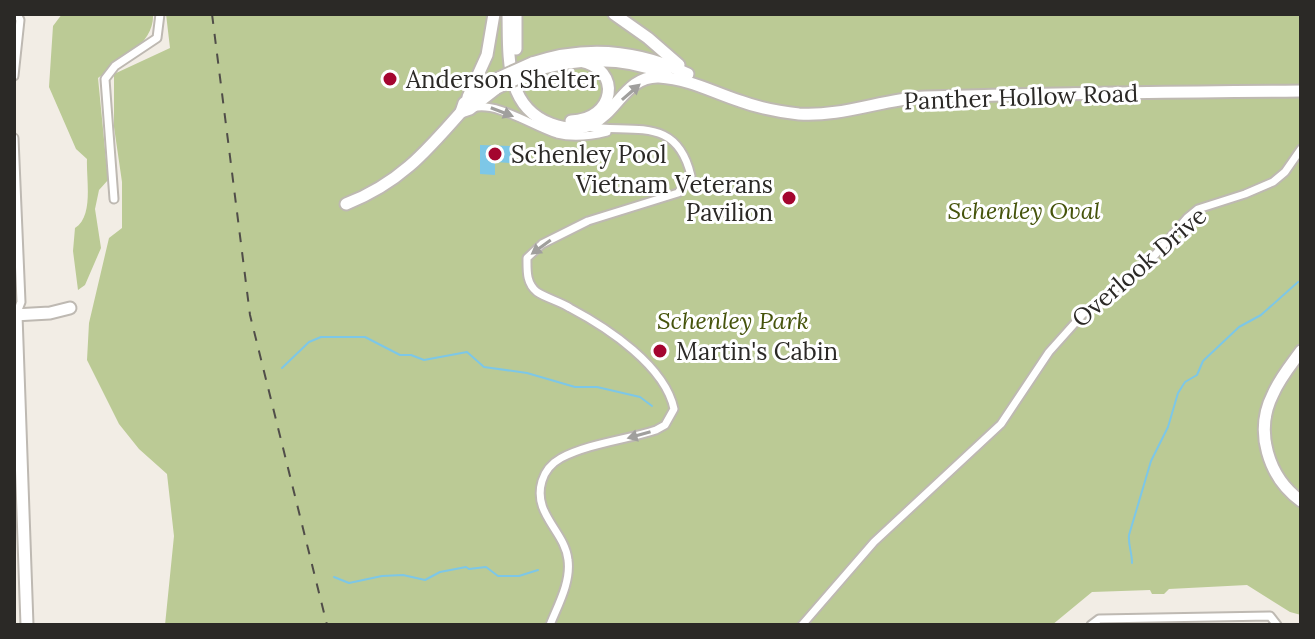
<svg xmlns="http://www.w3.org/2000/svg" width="1315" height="639" font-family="Lora,serif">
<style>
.green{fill:#bbca95}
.water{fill:#7dc7e7}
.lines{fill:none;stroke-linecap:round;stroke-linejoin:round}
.stream{stroke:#7dc7e7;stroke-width:2}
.street-casing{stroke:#beb9b2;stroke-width:11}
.secondary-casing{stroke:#beb9b2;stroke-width:15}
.street{stroke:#fff;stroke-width:7}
.secondary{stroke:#fff;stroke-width:11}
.rail{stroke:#504d49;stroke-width:2;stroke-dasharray:10 10;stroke-linecap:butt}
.secondary-bridge-casing{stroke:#beb9b2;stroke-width:15;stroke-linecap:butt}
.secondary-bridge{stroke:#fff;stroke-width:11}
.oneway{fill:#a09f9d}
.poi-dot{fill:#a4062f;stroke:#fff;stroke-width:3}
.labels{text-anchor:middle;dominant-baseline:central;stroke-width:6;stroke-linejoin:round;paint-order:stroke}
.poi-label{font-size:24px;fill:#2b2926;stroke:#fff;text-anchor:start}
.street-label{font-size:24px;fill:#2b2926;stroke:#fff}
.park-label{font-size:24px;font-style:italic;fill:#46540c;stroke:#fff}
</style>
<rect width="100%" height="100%" fill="#f2ede5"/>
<g class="green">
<path d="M62,14h91c2,29 -34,48 -55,64l10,102 -9,10 -4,19 6,39 -16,37 -7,5 -5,-39 2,-23c19,-12 11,-49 12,-69l-11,-10 -27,-62 4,-61z"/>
<polygon points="166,14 1301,14 1301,615 1290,612 1247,585 1169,589 1164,594 1152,594 1150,590 1092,592 1052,625 165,625 174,536 167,474 139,449 119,424 87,360 89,323 109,238 122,228 122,182 114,127 114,74 170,48"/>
</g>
<polygon class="water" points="480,145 510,146 511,163 495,162 495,175 480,174"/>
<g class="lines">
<g class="stream">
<polyline points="282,368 309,342 321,337 365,337 400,355 411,355 424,360 467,352 484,367 527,373 575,387 597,387 640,397 652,406"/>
<path d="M1132,563c0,-11 -4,-18 -3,-28l22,-74 17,-34 10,-34 7,-11 12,-7 6,-14 36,-34 22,-12 37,-33"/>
<polyline points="334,577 349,583 382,576 403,575 425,580 440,572 466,567 469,569 486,567 498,576 519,576 538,570"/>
</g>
<defs>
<g id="street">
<polyline points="14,76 20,20 17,14"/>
<path d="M473,108c23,-7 61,19 84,26 15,4 34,2 50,-2"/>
<polyline points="14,138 21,302 16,315"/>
<polyline points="114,199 105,79 115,66 157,38 160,14"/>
<path d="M550,625c8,-20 21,-43 18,-65 -3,-29 -36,-46 -26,-79 3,-10 10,-18 19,-23 29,-15 65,-18 95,-28l9,-5 9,-16c-9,-43 -66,-81 -104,-101 -9,-6 -24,-10 -33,-16 -11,-9 -10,-21 -10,-34l15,-14 46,-23 90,-28 13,-17c-14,-60 -56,-43 -103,-49"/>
<polyline points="802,625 874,542 1001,424 1049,352 1083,314 1148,263 1187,218 1198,209 1245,194 1273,182 1285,172 1301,149"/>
<polyline points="1091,625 1099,619 1270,616 1277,625"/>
</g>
<g id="secondary">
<path d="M508,14c1,41 -4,92 43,110 62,23 63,-49 108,-47 31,2 53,15 81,24 19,7 40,11 59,13 43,3 84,-15 126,-17 126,-4 251,-5 376,-6"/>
<polyline points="516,14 516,49"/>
<polyline points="614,14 648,38 679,65"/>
<path d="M532,63c54,-18 106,-13 156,11"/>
<path d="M535,70c43,-12 89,-14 131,4"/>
<polyline points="468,97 487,55 494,14"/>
<polyline points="461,112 470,109 497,88"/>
<path d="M571,121c44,-1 52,-52 9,-60"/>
<path d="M346,204c52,-20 79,-51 115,-92l3,-9 30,-23"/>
<polyline points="14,315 50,313 70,308"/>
<polyline points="16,315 27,625"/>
<path d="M1301,351c-10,14 -21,27 -28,43 -19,37 -5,83 28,107"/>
</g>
</defs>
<use href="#street" class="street-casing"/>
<use href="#secondary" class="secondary-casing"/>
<use href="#street" class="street"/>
<use href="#secondary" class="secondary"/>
<polyline class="rail" points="212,14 250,315 327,625"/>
<defs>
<g id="secondary-bridge">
<polyline points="494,80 532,63"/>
<polyline points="497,88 535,70"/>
</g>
</defs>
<use href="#secondary-bridge" class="secondary-bridge-casing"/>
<use href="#secondary-bridge" class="secondary-bridge"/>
</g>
<defs><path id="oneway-solid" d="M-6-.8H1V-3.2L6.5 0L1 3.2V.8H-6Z" transform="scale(2)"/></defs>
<g class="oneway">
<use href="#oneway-solid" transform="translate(631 92) rotate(-41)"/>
<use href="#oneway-solid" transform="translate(502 112) rotate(21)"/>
<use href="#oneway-solid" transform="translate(541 247) rotate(144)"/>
<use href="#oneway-solid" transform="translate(639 435) rotate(164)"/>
</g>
<g class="poi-dot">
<circle cx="390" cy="79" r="8"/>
<circle cx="495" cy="154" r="8"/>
<circle cx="789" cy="198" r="8"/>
<circle cx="660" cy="351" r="8"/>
</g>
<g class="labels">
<g class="poi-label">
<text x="406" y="79">Anderson Shelter</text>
<text x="511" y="154">Schenley Pool</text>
<text x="773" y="184" text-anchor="end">Vietnam Veterans<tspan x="773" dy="28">Pavilion</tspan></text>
<text x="676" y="351">Martin's Cabin</text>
</g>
<g class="street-label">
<text transform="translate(1021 97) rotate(-2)">Panther Hollow Road</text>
<text transform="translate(1139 267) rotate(-41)">Overlook Drive</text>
</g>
<g class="park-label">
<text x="1024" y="210">Schenley Oval</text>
<text x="733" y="320">Schenley Park</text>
</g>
</g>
<rect width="1315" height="639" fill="none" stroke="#2b2926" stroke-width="32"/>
</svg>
